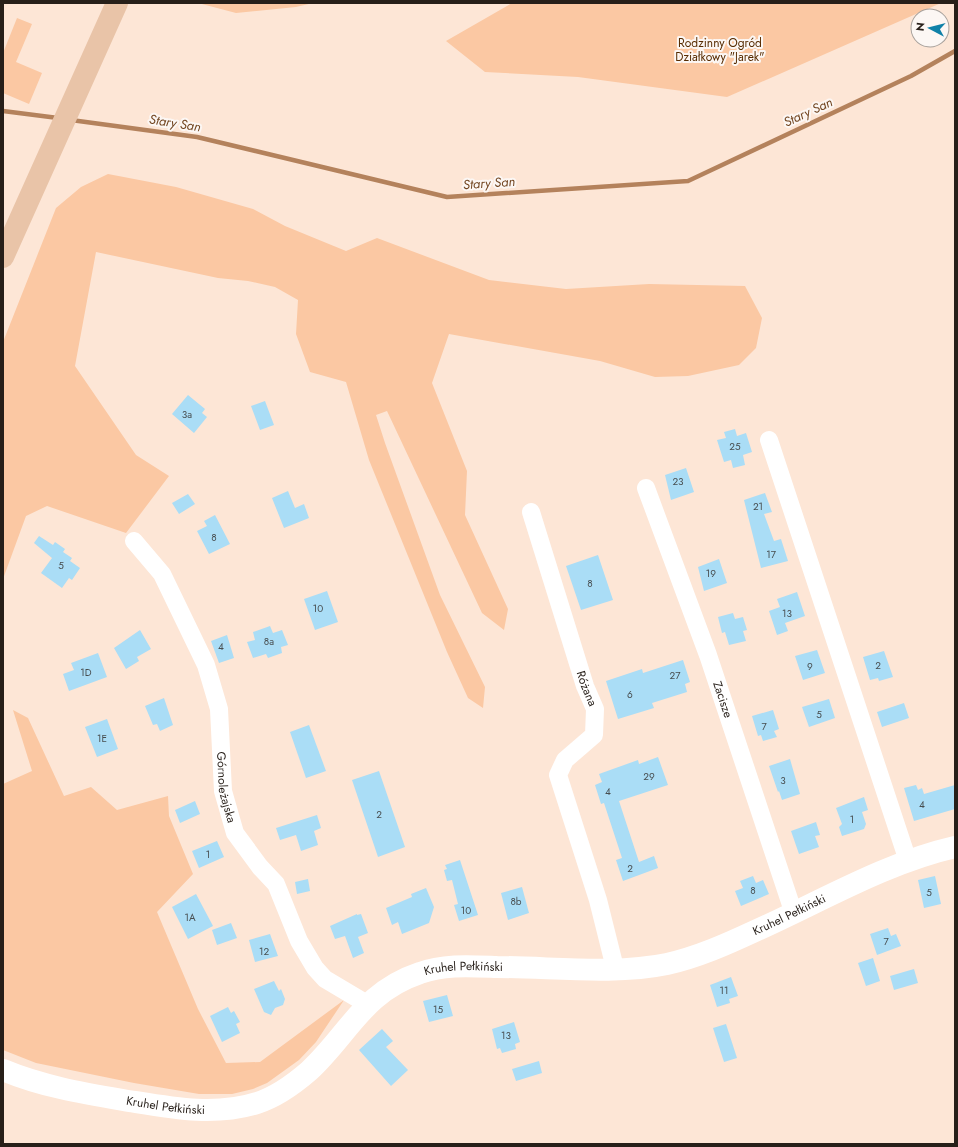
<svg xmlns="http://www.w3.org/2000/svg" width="958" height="1147" font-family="Jost,sans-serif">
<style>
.green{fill:#fbc8a3}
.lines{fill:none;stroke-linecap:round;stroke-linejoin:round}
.stream{stroke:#b4825c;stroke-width:4.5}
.building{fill:#aaddf6}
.street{stroke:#fff;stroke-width:18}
.secondary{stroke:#fff;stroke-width:22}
.primary{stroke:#e9c4a8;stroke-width:22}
.labels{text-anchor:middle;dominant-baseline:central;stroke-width:4;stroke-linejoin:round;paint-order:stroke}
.number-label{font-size:10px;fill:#484e50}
.park-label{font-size:12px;fill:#572c02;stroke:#fcf7f4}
.street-label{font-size:12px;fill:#271f19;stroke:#fcf7f4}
.water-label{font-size:13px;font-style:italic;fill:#71441f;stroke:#fcf7f4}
</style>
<rect width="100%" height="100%" fill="#fde6d6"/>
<g class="green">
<polygon points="198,3 313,3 296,7 236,13"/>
<polygon points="512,3 941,3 727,97 578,77 485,72 446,41"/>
<polygon points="17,18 32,24 16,62 42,73 29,104 3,93 3,53"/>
<polygon points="108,174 176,187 253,209 285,226 346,251 377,238 489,280 566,289 649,284 745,286 762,318 756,348 739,365 688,376 655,377 600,361 449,334 432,383 467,471 465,515 508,609 504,630 482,613 387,411 376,415 385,443 440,595 485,687 483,708 468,698 447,652 369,460 346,382 310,372 296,334 298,300 275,287 248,281 218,278 96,252 75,366 136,455 169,476 126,533 47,506 26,516 3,579 3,342 56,208 81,187"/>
<polygon points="13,710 28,718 64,796 91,787 117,810 168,796 169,816 193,874 157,912 198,1009 226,1063 260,1062 344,1000 316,1042 299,1060 267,1083 253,1089 232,1094 199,1094 134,1083 36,1063 3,1050 3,784 32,771"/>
</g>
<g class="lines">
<g class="stream">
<polyline points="3,111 58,118"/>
<polyline points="71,120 197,137 447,197 688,181 911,76 955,51"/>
</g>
</g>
<g class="building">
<polygon points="188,395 205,409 202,413 207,417 194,433 172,414"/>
<polygon points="265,401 274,425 260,430 251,406"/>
<polygon points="735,429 737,436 746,433 752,452 743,455 745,465 733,468 731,460 724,462 717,440 726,438 724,432"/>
<polygon points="686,468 694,492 671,500 665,475"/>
<polygon points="288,491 295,508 304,504 309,518 284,528 272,498"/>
<polygon points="765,493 772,512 764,514 774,541 781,539 788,561 761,568 744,500"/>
<polygon points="188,494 195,504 179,514 172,503"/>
<polygon points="215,515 230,544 209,554 197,531 207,526 204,521"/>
<polygon points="39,536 53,545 55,542 65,549 63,552 72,558 70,561 80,568 72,580 69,578 62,588 41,573 52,558 34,543"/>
<polygon points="598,555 613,600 581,610 566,566"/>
<polygon points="719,559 727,583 704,591 698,567"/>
<polygon points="327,591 338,622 315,630 304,599"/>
<polygon points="797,592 805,616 785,623 788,631 777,635 769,611 780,607 777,599"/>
<polygon points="733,613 735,619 743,617 747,630 743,631 746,641 729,645 725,632 722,633 718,617"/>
<polygon points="270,626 273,633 282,630 288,645 281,647 282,653 268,658 266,654 253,658 247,642 255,640 253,632"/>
<polygon points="140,630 151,649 137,657 139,661 126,669 114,648"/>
<polygon points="227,635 234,658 219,663 211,641"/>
<polygon points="817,650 825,673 803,680 795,656"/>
<polygon points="884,651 893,677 879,681 878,678 870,680 863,657"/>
<polygon points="98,653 107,677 69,691 63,674 74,670 71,663"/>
<polygon points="683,660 690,682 685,684 687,692 652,703 654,708 618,719 606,681 642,669 643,673"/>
<polygon points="164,698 173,725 160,731 157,724 153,725 145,706"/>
<polygon points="829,699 835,718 809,727 802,707"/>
<polygon points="904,703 909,718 882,727 877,712"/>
<polygon points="773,710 779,729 774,731 777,737 763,741 761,735 758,736 752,716"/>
<polygon points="107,719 118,749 97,757 85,727"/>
<polygon points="309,725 326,771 306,778 290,732"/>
<polygon points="658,757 668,785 619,801 639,862 654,856 658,868 623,881 616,860 622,858 604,803 601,804 595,785 602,782 599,774 638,760 639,764"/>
<polygon points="790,759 800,794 782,800 779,791 778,792 769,766"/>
<polygon points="379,771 405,847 378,857 352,780"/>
<polygon points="916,785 918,790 922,788 924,794 955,785 955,809 914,821 904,788"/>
<polygon points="864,797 868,810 862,812 866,824 864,829 842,836 839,827 842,824 836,808"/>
<polygon points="195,801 200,814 180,823 175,810"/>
<polygon points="317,815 321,828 314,831 318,845 301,851 296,835 280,840 276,828"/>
<polygon points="816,822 820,835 815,836 819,847 799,854 791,831"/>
<polygon points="217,841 224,857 199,868 192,851"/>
<polygon points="460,860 478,915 459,921 454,905 458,904 452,880 447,881 444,870 447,869 445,865"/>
<polygon points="753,876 756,883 763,880 769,894 741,906 735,891 743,888 740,881"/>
<polygon points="935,876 941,904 924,908 918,880"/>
<polygon points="308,879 310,891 297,894 295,882"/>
<polygon points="522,887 529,913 508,920 501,893"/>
<polygon points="426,888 434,907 429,923 402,934 398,922 392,925 386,908 412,897 411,894"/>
<polygon points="196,894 213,926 188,939 172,907"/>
<polygon points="357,914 357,915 361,914 368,933 358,937 364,953 353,958 345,936 335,939 330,926"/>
<polygon points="231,923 237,938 217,945 212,930"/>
<polygon points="888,928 891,936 896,934 901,946 877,955 870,934"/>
<polygon points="270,934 278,956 255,962 249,940"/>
<polygon points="873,958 880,981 866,986 858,963"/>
<polygon points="914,969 918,983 894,990 890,976"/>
<polygon points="731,977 738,996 729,999 730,1003 717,1007 710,985"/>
<polygon points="274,981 279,991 281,989 285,999 283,1005 275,1008 271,1015 264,1012 254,989"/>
<polygon points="447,995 453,1016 429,1022 423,1001"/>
<polygon points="228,1007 231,1013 234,1011 240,1022 236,1024 240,1033 222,1042 210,1016"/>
<polygon points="514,1022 520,1042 515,1044 516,1049 502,1053 500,1048 497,1049 492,1029"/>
<polygon points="726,1024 737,1058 724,1062 713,1028"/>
<polygon points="382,1029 393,1041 386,1047 408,1070 391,1086 359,1050"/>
<polygon points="539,1061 542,1073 516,1081 512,1069"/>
</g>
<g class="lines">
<g class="street">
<polyline points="769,440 908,861"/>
<path id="s1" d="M646,488l62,167 86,259"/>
<path id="s2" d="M531,512l54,174 10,23 -1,26 -29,25 -7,15 40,125 17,68"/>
<path id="s3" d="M134,541l28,33 44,91 13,44 4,82 12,42 25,34 16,17 23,57 16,27 10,11 42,25"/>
</g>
<path class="secondary" id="s4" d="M3,1070c38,16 79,23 120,30 44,7 90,17 134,3 19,-6 37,-19 52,-32 40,-37 54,-79 111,-98 24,-9 51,-7 77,-6 55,0 117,8 170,-3 31,-7 60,-20 88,-33 65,-29 130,-68 200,-84"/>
<polyline class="primary" points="3,257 117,3"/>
</g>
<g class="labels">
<g class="number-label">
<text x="187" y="414">3a</text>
<text x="735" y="446">25</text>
<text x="678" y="481">23</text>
<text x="758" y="506">21</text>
<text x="214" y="537">8</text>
<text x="771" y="554">17</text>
<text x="61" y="565">5</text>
<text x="711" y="573">19</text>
<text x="590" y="583">8</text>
<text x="318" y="608">10</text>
<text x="787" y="613">13</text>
<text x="269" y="641">8a</text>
<text x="221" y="646">4</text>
<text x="878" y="665">2</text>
<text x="810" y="666">9</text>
<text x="86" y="672">1D</text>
<text x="675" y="675">27</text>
<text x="630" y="694">6</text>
<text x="819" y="714">5</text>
<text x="764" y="726">7</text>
<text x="102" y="738">1E</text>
<text x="649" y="776">29</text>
<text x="783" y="780">3</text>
<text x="608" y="791">4</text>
<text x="922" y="804">4</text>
<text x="379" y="814">2</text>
<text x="852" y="819">1</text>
<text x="208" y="854">1</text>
<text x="630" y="868">2</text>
<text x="753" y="890">8</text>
<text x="929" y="892">5</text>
<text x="516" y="901">8b</text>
<text x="466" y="910">10</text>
<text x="190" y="917">1A</text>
<text x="886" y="941">7</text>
<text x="264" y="951">12</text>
<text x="724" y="990">11</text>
<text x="438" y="1009">15</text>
<text x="506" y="1035">13</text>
</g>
<g class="park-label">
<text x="720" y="43">Rodzinny Ogród<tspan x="720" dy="14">Działkowy "Jarek"</tspan></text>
</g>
<g class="street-label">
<text stroke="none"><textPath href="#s2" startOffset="185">Różana</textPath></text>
<text stroke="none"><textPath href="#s1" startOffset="225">Zacisze</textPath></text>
<text stroke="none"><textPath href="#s3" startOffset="269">Górnoleżajska</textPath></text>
<text stroke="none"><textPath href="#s4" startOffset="851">Kruhel Pełkiński</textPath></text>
<text stroke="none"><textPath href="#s4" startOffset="515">Kruhel Pełkiński</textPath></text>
<text stroke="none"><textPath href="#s4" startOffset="167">Kruhel Pełkiński</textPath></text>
</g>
<g class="water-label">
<text transform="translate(808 112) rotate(-25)">Stary San</text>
<text transform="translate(175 123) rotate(9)">Stary San</text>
<text transform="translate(489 183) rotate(-4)">Stary San</text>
</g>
</g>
<rect width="958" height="1147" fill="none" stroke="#271f19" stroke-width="8"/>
<g transform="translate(930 28) rotate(277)"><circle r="19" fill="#fcf7f4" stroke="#a7a19c"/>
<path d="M0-3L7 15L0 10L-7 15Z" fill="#0f81a8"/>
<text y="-6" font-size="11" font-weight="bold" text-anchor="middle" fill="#271f19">N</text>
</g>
</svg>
